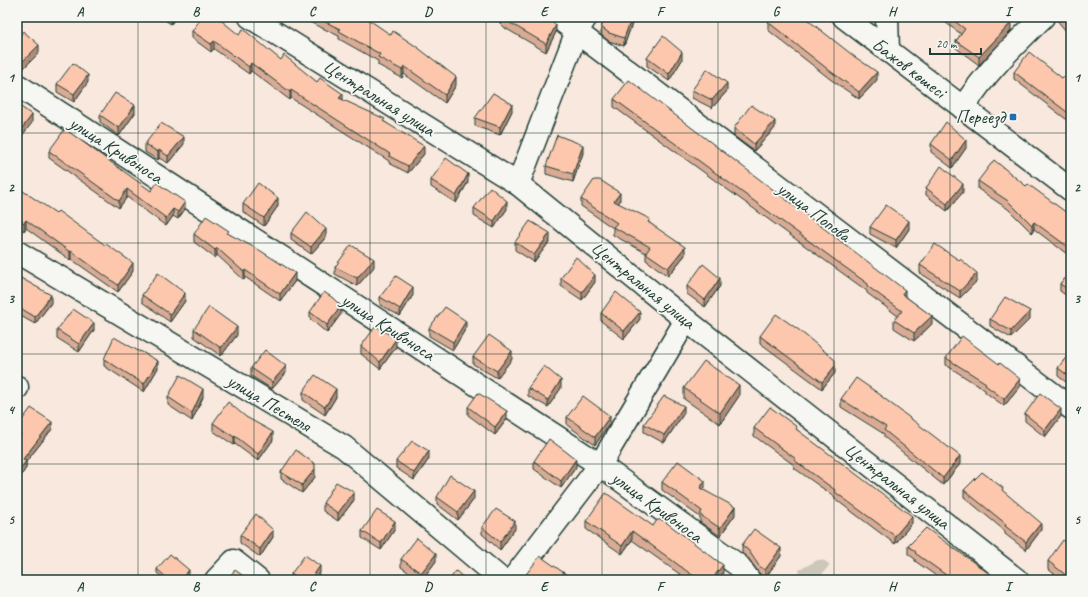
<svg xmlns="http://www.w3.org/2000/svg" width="1088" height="597" font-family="Caveat,sans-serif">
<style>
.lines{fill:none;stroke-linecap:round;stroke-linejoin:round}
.minor-tunnel{stroke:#cdc6bb;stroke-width:22;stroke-dasharray:22 11;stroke-linecap:butt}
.minor-casing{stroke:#1f3d34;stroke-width:25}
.major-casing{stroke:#1f3d34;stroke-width:25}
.minor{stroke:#f6f6f2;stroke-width:22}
.major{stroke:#f6f6f2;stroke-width:22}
.wall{fill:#d9ab95;stroke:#1f3d34}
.shaded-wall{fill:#b08b79;stroke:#1f3d34}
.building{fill:#fcc7ad;stroke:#1f3d34}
.grid{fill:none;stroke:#1f3d34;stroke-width:1;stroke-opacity:0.55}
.poi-dot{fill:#1f6fb2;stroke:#f6f6f2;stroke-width:1.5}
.labels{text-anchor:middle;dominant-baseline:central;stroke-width:3.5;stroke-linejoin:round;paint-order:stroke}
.street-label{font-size:19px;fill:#1f3d34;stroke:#f6f6f2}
.poi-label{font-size:19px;fill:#1f3d34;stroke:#f6f6f2;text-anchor:end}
.neatline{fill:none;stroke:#1f3d34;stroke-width:1.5}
.grid-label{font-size:13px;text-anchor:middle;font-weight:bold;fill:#1f3d34}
</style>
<rect width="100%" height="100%" fill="#f8e8dd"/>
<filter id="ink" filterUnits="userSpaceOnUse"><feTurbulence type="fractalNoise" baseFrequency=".025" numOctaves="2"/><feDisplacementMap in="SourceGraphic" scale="8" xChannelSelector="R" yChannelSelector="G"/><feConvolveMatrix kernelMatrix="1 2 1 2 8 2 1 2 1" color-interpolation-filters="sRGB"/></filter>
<g filter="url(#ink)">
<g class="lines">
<polyline class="minor-tunnel" points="804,580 820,571 831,580"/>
<defs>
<g id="minor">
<polyline points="250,17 518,184 686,320 1017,580"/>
<polyline points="557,17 1071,408"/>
<polyline points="887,17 888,51"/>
<polyline points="17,85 600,465 739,566 749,580"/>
<path d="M963,108c21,-34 51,-63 80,-91"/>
<polyline points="518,184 577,31 586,17"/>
<polyline points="17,252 344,447 502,580"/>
<polyline points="17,388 17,387"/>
<polyline points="216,580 234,561 258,580"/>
<polyline points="512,580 600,465 686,320"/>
</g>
<polyline id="major" points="844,17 1071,190"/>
</defs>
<use href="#minor" class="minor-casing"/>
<use href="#major" class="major-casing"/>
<use href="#minor" class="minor"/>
<use href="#major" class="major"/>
</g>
<g class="wall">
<polygon points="160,17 176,17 171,24"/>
<polygon points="299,17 365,17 456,85 445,103 404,74 402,78 378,65 378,61 339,39 339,36"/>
<polygon points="494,17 548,17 556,32 546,52 505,28"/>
<polygon points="633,17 633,21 624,46 609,41 601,35 601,27"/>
<polygon points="938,17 1002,17 1011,31 979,65 956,48 956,41 961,34"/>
<polygon points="1055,17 1071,17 1071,37 1055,18"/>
<polygon points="768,22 877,80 859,99 830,79 768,30"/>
<polygon points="192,31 239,35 317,82 343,100 385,122 424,154 408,173 389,163 389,161 291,98 290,100 251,71 249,74 214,49 211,52 192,38"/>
<polygon points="17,40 39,53 21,71 17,68"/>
<polygon points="647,58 682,60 669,81 647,66"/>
<polygon points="1014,72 1062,78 1071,82 1071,123 1014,79"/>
<polygon points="88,82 74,102 57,92 57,84"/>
<polygon points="692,90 727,91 712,108 692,98"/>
<polygon points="614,99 905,296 932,324 914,341 894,328 894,320 898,316 867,293 867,291 614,107"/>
<polygon points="512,111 500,135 475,126 475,118"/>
<polygon points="135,113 119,136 100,122 100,115"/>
<polygon points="734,128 775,128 754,151 734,136"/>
<polygon points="145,144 184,144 168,163 159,158 158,160 145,152"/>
<polygon points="931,144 966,148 952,168 931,152"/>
<polygon points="49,151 151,191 185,209 178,219 173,216 166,226 127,197 119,208 49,158"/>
<polygon points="583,153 573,182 546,174 546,166"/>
<polygon points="431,180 468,182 456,203 431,187"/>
<polygon points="978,181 1026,186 1071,216 1071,257 1034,229 1032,233 1008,209 978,189"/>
<polygon points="17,187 133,271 118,292 71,259 70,260 26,228 24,231 17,226"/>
<polygon points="926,188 963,192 947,211 926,195"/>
<polygon points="581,199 620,201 618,203 650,223 685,255 668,276 646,260 646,253 613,235 613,228 581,206"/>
<polygon points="243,204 278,206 264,226 243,212"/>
<polygon points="474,208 507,209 494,228 474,216"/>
<polygon points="870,227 909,229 896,248 870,234"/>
<polygon points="291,233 326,237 311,254 291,240"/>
<polygon points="194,234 229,234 295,281 280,301 245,277 244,280 217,255 215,258 194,242"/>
<polygon points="550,241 534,262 515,250 515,242"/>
<polygon points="920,265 977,281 960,298 920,273"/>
<polygon points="335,267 374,267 357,286 335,274"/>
<polygon points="1071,269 1071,299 1060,291 1060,284"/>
<polygon points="17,274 20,278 51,303 35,324 17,314"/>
<polygon points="561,278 595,282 582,300 561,286"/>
<polygon points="687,286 720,286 705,307 687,294"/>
<polygon points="142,295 185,301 170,322 142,302"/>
<polygon points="413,295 400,316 380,305 380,297"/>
<polygon points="310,312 341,314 327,333 310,319"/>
<polygon points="601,313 640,319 624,339 601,321"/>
<polygon points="990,319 1030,319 1011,338 990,326"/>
<polygon points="429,328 466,328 453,350 429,336"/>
<polygon points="194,329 237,335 221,356 194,337"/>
<polygon points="57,330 94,330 79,352 57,338"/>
<polygon points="760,336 835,373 822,389 760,343"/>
<polygon points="361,346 396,347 380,369 361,354"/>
<polygon points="1071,351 1070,385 1058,376 1058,368"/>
<polygon points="473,357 512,359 497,378 473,364"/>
<polygon points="946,358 1020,387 1004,406 985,392 985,390 946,365"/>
<polygon points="104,359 158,368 144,392 104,366"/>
<polygon points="251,368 286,373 272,389 251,376"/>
<polygon points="528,388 561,388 548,407 528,396"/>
<polygon points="684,388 739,396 720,424 684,399"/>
<polygon points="303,392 336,397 325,415 303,400"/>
<polygon points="168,397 203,397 192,421 168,405"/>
<polygon points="882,397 960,464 943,485 884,437 884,434 841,407 841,399"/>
<polygon points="468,407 507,419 495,435 468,415"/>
<polygon points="684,413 664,443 644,432 644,424"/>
<polygon points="1025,414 1061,416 1045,437 1025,421"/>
<polygon points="567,417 610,423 595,445 567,425"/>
<polygon points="213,423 273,440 258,461 235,444 234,445 213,431"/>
<polygon points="17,427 52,429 26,462 26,468 17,482"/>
<polygon points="754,428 797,430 912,523 895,544 835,499 835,497 794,468 794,465 754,436"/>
<polygon points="429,459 414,480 396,468 396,461"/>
<polygon points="534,461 576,467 561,488 534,469"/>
<polygon points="281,472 315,477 302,493 281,479"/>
<polygon points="662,482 705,488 704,490 735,515 720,536 700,522 700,517 662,490"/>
<polygon points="964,490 1003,491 1041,530 1026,550 1005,534 1005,531 964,497"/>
<polygon points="437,497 474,499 458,520 437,504"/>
<polygon points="354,500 338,521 323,511 323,503"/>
<polygon points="586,521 653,526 723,573 720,578 723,580 688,580 632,540 622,554 586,529"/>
<polygon points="482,527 515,529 500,550 482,534"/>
<polygon points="395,529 381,550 362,538 362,531"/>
<polygon points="240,535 273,537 260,557 240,543"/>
<polygon points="742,545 781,556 765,578 759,573 749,559 742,553"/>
<polygon points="908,546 998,580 942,580 915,561 915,559 908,554"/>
<polygon points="1071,546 1071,580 1062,580 1048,569 1048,561"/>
<polygon points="401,559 436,561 422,580 419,580 401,567"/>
<polygon points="157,569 189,574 184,580 165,580 157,573"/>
<polygon points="320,573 315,580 291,580 291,574"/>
<polygon points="524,577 574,580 580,580 524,580"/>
</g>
<g class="shaded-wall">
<polygon points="171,17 176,17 171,24"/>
<polygon points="632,17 633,17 633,21 624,46 624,38"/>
<polygon points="1011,23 1011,31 979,65 979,57"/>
<polygon points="556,25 556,32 546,52 546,44"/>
<polygon points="214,41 214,49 211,52 211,44"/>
<polygon points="39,45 39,53 21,71 21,63"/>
<polygon points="682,52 682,60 669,81 669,74"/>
<polygon points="251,63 251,71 249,74 249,67"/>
<polygon points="404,66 404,74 402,78 402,70"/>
<polygon points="877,72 877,80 859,99 859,92"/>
<polygon points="88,75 88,82 74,102 74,94"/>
<polygon points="456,77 456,85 445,103 445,95"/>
<polygon points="727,83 727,91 712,108 712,100"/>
<polygon points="291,90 291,98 290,100 290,92"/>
<polygon points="343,94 343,102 339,98"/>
<polygon points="512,104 512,111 500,135 500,127"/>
<polygon points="135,105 135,113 119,136 119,128"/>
<polygon points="32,115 32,123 17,142 17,135"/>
<polygon points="775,121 775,128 754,151 754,144"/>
<polygon points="184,137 184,144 168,163 168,156"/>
<polygon points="966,140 966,148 952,168 952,160"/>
<polygon points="583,145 583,153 573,182 573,174"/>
<polygon points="424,146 424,154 408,173 408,166"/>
<polygon points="159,150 159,158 158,160 158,152"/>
<polygon points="468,174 468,182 456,203 456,196"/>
<polygon points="963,184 963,192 947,211 947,204"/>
<polygon points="127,189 127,197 119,208 119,201"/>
<polygon points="620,193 620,201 614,209 614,201"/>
<polygon points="278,198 278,206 264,226 264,218"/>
<polygon points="507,201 507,209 494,228 494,221"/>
<polygon points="185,202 185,209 178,219 178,212"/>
<polygon points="173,209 173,216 166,226 166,218"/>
<polygon points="26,220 26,228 24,231 24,223"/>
<polygon points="909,221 909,229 896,248 896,240"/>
<polygon points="1034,222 1034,229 1032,233 1032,225"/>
<polygon points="326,229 326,237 311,254 311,247"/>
<polygon points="550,233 550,241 534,262 534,255"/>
<polygon points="685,247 685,255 668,276 668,268"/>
<polygon points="217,248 217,255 215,258 215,250"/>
<polygon points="71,251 71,259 70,260 70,252"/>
<polygon points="374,259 374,267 357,286 357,278"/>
<polygon points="133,263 133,271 118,292 118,285"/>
<polygon points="245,270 245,277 244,280 244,272"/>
<polygon points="295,273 295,281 280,301 280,294"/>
<polygon points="977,273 977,281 960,298 960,291"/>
<polygon points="595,275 595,282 582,300 582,292"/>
<polygon points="720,278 720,286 705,307 705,300"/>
<polygon points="413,287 413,295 400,316 400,309"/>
<polygon points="905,290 905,297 902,294"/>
<polygon points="185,293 185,301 170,322 170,314"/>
<polygon points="51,295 51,303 35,324 35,317"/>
<polygon points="341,306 341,314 327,333 327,325"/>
<polygon points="1030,311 1030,319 1011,338 1011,331"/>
<polygon points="640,312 640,319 624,339 624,331"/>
<polygon points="932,316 932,324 914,341 914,333"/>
<polygon points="466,321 466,328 453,350 453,342"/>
<polygon points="94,323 94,330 79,352 79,344"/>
<polygon points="237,327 237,335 221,356 221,348"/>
<polygon points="396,339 396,347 380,369 380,362"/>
<polygon points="512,351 512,359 497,378 497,371"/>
<polygon points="158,361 158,368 144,392 144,384"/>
<polygon points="286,366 286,373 272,389 272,382"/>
<polygon points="835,366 835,373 822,389 822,382"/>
<polygon points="1020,379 1020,387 1004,406 1004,399"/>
<polygon points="561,380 561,388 548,407 548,400"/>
<polygon points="739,385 739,396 720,424 720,413"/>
<polygon points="203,389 203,397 192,421 192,413"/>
<polygon points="336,389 336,397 325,415 325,407"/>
<polygon points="684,406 684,413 664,443 664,435"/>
<polygon points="1061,409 1061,416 1045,437 1045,430"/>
<polygon points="507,411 507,419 495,435 495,427"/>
<polygon points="610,416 610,423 595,445 595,437"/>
<polygon points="52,422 52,429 26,462 26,468 17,482 17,474 23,459"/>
<polygon points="273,432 273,440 258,461 258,454"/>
<polygon points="235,436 235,444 234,445 234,437"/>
<polygon points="429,451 429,459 414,480 414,473"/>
<polygon points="960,456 960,464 943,485 943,478"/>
<polygon points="576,459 576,467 561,488 561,481"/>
<polygon points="315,469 315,477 302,493 302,485"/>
<polygon points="705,481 705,488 700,495 700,488"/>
<polygon points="474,491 474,499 458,520 458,512"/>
<polygon points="354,492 354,500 338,521 338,513"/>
<polygon points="735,507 735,515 720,536 720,528"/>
<polygon points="912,516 912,523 895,544 895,536"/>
<polygon points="395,521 395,529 381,550 381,543"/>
<polygon points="515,521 515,529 500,550 500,542"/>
<polygon points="1041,523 1041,530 1026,550 1026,542"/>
<polygon points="273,530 273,537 260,557 260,549"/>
<polygon points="632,531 632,540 622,554 622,546"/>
<polygon points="781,548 781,556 765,578 765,570"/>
<polygon points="436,554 436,561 422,580 421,580 421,573"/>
<polygon points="723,565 723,573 718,580 715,575"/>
<polygon points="320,566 320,573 315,580 310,580"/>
<polygon points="189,570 189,574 184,580 180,580"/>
<polygon points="1069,574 1069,580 1067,580 1067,576"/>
</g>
<g class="building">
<polygon points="202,17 217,17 239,35 243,29 281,60 284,55 317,82 320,78 343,94 339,98 385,119 383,121 424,146 408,166 389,156 390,154 291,90 290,92 251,63 249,67 214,41 211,44 192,31"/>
<polygon points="315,17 365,17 391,35 393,31 417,47 456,77 445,95 404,66 402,70 378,57 380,54 339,31 340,29"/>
<polygon points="502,17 548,17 556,25 546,44 505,20"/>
<polygon points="606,17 632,17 624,38 609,33 601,27"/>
<polygon points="771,17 804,17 855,57 877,72 859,92 830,71 768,22"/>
<polygon points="949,17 1002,17 1011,23 979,57 956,41 965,29"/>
<polygon points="1061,17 1071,17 1071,29"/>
<polygon points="23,31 39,45 21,63 17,60 17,40"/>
<polygon points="663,36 682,52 669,74 647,58"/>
<polygon points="1029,52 1062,78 1064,76 1071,82 1071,115 1014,72"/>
<polygon points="73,63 88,75 74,94 57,84"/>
<polygon points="707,69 727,83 712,100 692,90"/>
<polygon points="629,80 905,290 902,294 932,316 914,333 894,320 902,311 867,286 868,284 614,99"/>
<polygon points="115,93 135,105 119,128 100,115"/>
<polygon points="493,93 512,104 500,127 475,118"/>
<polygon points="17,104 32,115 17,135"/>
<polygon points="751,105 775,121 754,144 734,128"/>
<polygon points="946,122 966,140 952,160 931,144"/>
<polygon points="161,123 184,137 168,156 159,150 158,152 145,144"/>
<polygon points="65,129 151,191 157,183 185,202 178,212 173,209 166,218 127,189 119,201 49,151"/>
<polygon points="557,135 583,145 573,174 546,166"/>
<polygon points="446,158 468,174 456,196 431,180"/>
<polygon points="994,160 1026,186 1028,184 1071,216 1071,249 1034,222 1032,225 1008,201 978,181"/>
<polygon points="941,166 963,184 947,204 926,188"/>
<polygon points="594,180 600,180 620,193 614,201 650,219 648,222 685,247 668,268 646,253 650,247 613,227 617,223 581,199"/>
<polygon points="258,183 278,198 264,218 243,204"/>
<polygon points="17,187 56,213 58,211 105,245 106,244 133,263 118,285 71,251 70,252 26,220 24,223 17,218"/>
<polygon points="490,187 507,201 494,221 474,208"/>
<polygon points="886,205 909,221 896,240 870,227"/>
<polygon points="307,212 326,229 311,247 291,233"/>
<polygon points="206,216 229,231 227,233 261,251 295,273 280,294 245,270 244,272 217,248 215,250 194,234"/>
<polygon points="530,221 550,233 534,255 515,242"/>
<polygon points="935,244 959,260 960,259 977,273 960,291 920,265"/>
<polygon points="351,245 374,259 357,278 335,267"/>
<polygon points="576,257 595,275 582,292 561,278"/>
<polygon points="703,264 720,278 705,300 687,286"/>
<polygon points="1071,269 1071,291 1060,284"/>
<polygon points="158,273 185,293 170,314 142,295"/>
<polygon points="17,274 20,276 19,277 51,295 35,317 17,306"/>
<polygon points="396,276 413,287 400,309 380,297"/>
<polygon points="324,292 333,298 341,306 327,325 310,312"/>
<polygon points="616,292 640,312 624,331 601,313"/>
<polygon points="1005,297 1030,311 1011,331 990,319"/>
<polygon points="209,307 237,327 221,348 194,329"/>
<polygon points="445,307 466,321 453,342 429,328"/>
<polygon points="73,309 94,323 79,344 57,330"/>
<polygon points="776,314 799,330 835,360 835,366 822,382 760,336"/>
<polygon points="376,326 396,339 380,362 361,346"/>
<polygon points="489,335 512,351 497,371 473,357"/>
<polygon points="962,336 999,364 1000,363 1020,379 1004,399 985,385 986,383 946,358"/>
<polygon points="114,337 140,352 140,351 158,361 144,384 104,359"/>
<polygon points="265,350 286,366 272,382 251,368"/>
<polygon points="1071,351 1071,377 1070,377 1058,368"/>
<polygon points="704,361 739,385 720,413 684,388"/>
<polygon points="544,366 561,380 548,400 528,388"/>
<polygon points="180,375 203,389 192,413 168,397"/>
<polygon points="315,375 336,389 325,407 303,392"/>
<polygon points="856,378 882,396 881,396 960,456 943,478 884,430 886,427 841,399"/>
<polygon points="478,393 507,411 495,427 468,407"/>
<polygon points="1040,393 1061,409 1045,430 1025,414"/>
<polygon points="583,396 610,416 595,437 567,417"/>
<polygon points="664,396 684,406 664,435 644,424"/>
<polygon points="228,402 246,417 273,432 258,454 235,436 234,437 213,423"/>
<polygon points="770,407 797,427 796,429 912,516 895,536 835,492 835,490 794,460 796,459 754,428"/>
<polygon points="31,408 52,422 23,459 26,461 17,474 17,439 21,434 17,431 17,427"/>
<polygon points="549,439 576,459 561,481 534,461"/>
<polygon points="412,441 429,451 414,473 396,461"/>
<polygon points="296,450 315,464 315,469 302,485 281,472"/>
<polygon points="678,461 705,481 700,488 735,507 720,528 700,515 702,511 662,482"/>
<polygon points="982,472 1003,488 1002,490 1041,523 1026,542 1005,526 1006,524 964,490"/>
<polygon points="450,475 474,491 458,512 437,497"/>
<polygon points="336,482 354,492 338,513 323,503"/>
<polygon points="606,493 653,526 657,520 663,520 723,565 715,575 723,580 699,580 632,531 622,546 586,521"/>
<polygon points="496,509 515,521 500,542 482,527"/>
<polygon points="377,510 395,521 381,543 362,531"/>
<polygon points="256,514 273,530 260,549 240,535"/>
<polygon points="926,528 998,580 953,580 915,553 916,552 908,546"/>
<polygon points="754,529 781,548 765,570 759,566 749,551 742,545"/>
<polygon points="417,538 436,554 421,573 401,559"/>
<polygon points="1063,540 1071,546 1071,576 1069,574 1067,576 1048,561"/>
<polygon points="170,554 189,570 180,580 169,580 157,569"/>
<polygon points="305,555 320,566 310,580 300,580 291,574"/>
<polygon points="540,556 574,580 576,577 580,580 529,580 524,577"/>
<polygon points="235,570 249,580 226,580"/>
<polygon points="456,571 466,580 449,580"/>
</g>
</g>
<path class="grid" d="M138,17v563M254,17v563M370,17v563M486,17v563M602,17v563M718,17v563M834,17v563M950,17v563M17,133h1054M17,243h1054M17,354h1054M17,464h1054"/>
<rect class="poi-dot" x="1009" y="113" width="8" height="8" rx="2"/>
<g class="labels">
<g class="street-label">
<text transform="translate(909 68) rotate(37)">Бажов көшесі</text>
<text transform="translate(379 98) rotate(32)">Центральная улица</text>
<text transform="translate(116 150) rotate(33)">улица Кривоноса</text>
<text transform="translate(814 212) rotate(37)">улица Попова</text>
<text transform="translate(643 285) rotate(39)">Центральная улица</text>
<text transform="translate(388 327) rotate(33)">улица Кривоноса</text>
<text transform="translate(269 403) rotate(31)">улица Пестеля</text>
<text transform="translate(897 486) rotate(38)">Центральная улица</text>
<text transform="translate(657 507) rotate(36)">улица Кривоноса</text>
</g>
<g class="poi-label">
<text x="1005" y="117">Переезд</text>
</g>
</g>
<rect width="1088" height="597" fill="none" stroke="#f6f6f2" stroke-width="44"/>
<path d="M930 48v6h51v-6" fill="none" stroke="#1f3d34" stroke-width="2"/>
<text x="936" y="48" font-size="12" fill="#1f3d34" stroke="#f6f6f2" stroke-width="3" paint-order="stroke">20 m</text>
<rect x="22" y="22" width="1044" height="553" class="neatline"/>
<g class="grid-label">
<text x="80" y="16">A</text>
<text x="196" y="16">B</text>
<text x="312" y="16">C</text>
<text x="428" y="16">D</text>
<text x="544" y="16">E</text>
<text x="660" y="16">F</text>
<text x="776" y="16">G</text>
<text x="892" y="16">H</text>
<text x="1008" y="16">I</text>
<text x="11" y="82">1</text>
<text x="1077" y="82">1</text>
<text x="11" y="192">2</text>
<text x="1077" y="192">2</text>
<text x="11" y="303">3</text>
<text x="1077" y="303">3</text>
<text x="11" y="414">4</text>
<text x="1077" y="414">4</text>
<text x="11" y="524">5</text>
<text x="1077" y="524">5</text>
<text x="80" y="591">A</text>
<text x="196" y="591">B</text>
<text x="312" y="591">C</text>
<text x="428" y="591">D</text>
<text x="544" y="591">E</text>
<text x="660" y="591">F</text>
<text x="776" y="591">G</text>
<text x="892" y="591">H</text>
<text x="1008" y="591">I</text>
</g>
</svg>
